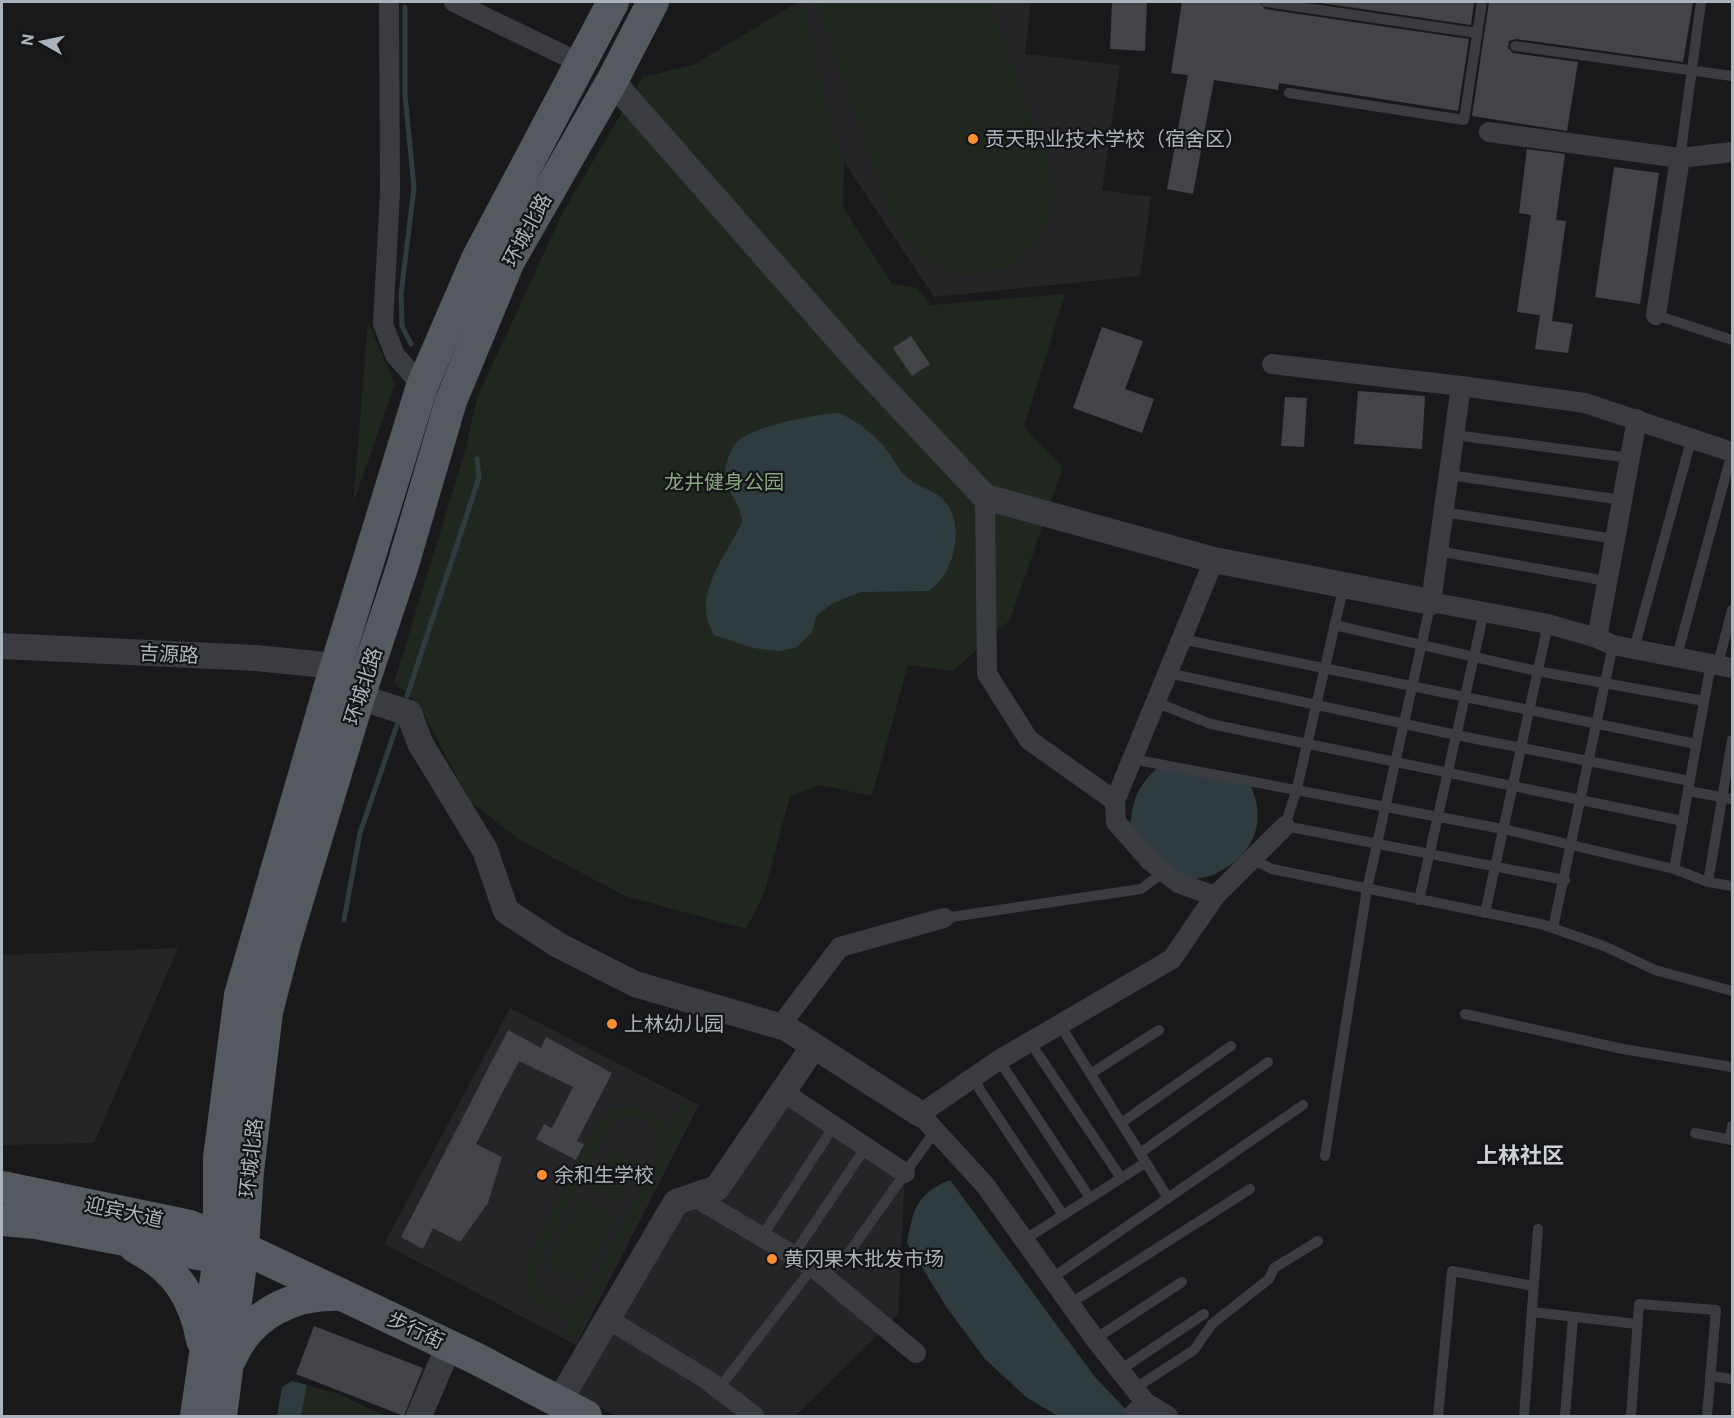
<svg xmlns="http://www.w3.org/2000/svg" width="1734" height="1418" font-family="Roboto,'Noto Sans SC',sans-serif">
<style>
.built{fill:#252528}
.green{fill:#1f271e;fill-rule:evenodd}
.water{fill:#2e3c40}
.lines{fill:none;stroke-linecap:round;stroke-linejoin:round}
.stream{stroke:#2e3c40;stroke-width:5}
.building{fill:#434448}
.service{stroke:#3a3c41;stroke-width:10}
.minor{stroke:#3a3c41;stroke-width:20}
.tertiary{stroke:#3a3c41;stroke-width:26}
.primary{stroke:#555a60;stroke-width:32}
.poi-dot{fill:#fc9031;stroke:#141416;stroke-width:2}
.labels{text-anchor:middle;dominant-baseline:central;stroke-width:4.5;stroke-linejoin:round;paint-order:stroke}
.poi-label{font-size:20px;fill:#abb3bc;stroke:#141416;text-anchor:start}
.street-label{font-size:20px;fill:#abb3bc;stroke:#141416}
.park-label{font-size:20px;fill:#86a781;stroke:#141416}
.quarter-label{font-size:22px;font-weight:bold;fill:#ccd1d7;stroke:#141416}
</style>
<rect width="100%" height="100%" fill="#19191b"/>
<g class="built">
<polygon points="804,2 1031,2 1025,54 1120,65 1102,190 1151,197 1140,276 934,297 844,162 829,115"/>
<polygon points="178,948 94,1143 2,1145 2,955"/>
<polygon points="510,1008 699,1105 576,1345 384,1244"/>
<polygon points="783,1092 905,1173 898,1315 795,1416 616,1416 567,1388 676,1202 717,1188"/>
</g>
<g class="green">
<polygon points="798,2 804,2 829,115 844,162 843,207 892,284 917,288 931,305 1065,294 1024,427 1063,467 1010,620 953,671 908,665 872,796 820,785 790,796 764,894 746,929 625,896 518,839 469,800 418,703 394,683 465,451 477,398 563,212 643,77 693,65"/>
<path d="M816,2h174l60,166c24,104 -112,152 -159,49z"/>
<polygon points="368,322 395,384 353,504"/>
<path d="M683,1101l12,6 -120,233 -13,-6 10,-19c-35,5 -57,-28 -43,-59l67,-131c20,-28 54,-25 72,3zM634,1116c19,4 28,19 23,38l-70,138 -16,11c-25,3 -41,-17 -32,-40l68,-132 8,-10z"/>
<polygon points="609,1150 640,1165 633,1180 602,1164"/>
<polygon points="596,1175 627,1191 620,1205 589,1189"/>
<polygon points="580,1199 616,1217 582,1283 546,1265"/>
<polygon points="307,1385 333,1392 386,1416 301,1416"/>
</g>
<g class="water">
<path d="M839,413c21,10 36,21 50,40 5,7 10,17 16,23 13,12 31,13 42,28 18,24 6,74 -19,87l-67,1 -28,11 -17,13 -4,17 -17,15 -17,3 -25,-3 -39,-13c-24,-40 12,-78 28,-113 0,-16 -16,-30 -17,-48 0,-9 5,-24 11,-31 15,-17 80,-29 103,-30z"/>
<path d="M1157,768l92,14c19,38 6,72 -32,91 -7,4 -22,7 -31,5 -24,-8 -40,-33 -56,-52 3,-27 8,-40 27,-58z"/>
<path d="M950,1180l145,197 37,39h-74l-32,-19 -41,-38 -38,-51 -40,-65c6,-32 9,-50 43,-63z"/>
<polygon points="292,1381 307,1385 301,1416 277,1416 282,1387"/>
</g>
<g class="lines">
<g class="stream">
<polyline points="405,7 405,94 414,188 401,294 402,326 411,344"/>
<polyline points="407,696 479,478 477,459"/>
<polyline points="344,920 360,833 397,725"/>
</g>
</g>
<g class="building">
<polygon points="1112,2 1147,2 1145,51 1110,49"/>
<polygon points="1182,2 1259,2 1265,9 1469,39 1458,111 1279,83 1278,90 1214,80 1193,194 1167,189 1188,75 1171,73"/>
<polygon points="1314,2 1474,2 1471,25"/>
<polygon points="1489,2 1693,2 1683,62 1516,39 1509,41 1508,48 1513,53 1578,62 1567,131 1472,116"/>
<polygon points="1527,149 1565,154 1556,220 1566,221 1552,321 1573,324 1568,353 1535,349 1540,315 1517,312 1531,215 1519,213"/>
<polygon points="1614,167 1659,173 1640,304 1595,297"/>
<polygon points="1102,327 1143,341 1125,389 1154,399 1142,433 1073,408"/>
<polygon points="911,336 930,364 912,376 893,348"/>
<polygon points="1358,391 1425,396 1422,449 1354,444"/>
<polygon points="1285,397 1307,398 1304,447 1281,446"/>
<polygon points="508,1030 541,1048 546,1037 612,1073 577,1141 584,1144 576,1160 536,1139 544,1124 552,1128 573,1087 519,1061 476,1144 502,1157 488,1203 460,1242 433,1228 423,1249 401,1237"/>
<polygon points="314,1326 423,1368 404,1416 296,1374"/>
</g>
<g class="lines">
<g class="service">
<polyline points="1266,2 1477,33"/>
<polyline points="1515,46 1732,76"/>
<polyline points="1289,93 1464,120 1482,2"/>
<polyline points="1680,158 1701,2"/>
<polyline points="1656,315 1732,340"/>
<polyline points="1454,435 1630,458"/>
<polyline points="1449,475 1622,500"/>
<polyline points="1444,512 1615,539"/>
<polyline points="1438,551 1607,581"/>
<polyline points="1344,585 1297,788 1285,826 1565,880"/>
<polyline points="1334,625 1537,671 1704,701"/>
<polyline points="1181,639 1696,744"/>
<polyline points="1634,649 1692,437"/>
<polyline points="1677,656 1732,452"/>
<polyline points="1718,664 1732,610"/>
<polyline points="1168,673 1456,735 1690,781"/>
<polyline points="1155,702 1211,724 1683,821"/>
<polyline points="1132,759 1503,829 1674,869 1708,882 1732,886"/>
<polyline points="1688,791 1732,799"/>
<polyline points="1251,859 1272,869 1541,924 1604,946 1655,970 1732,991"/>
<polyline points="1674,869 1711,663"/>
<polyline points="1708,882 1732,740"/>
<polyline points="1419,900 1484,612"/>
<polyline points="1485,913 1548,624"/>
<polyline points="944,918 1141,889 1164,872"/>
<polyline points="1553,928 1613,645"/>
<polyline points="1465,1014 1623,1049 1732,1067"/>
<polyline points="1060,1025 1168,1198"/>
<polyline points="1030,1042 1121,1178"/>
<polyline points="999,1060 1090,1198"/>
<polyline points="1090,1074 1159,1030"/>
<polyline points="972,1078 1063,1215"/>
<polyline points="1121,1123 1231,1046"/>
<polyline points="1695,1133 1732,1140"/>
<polyline points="1730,1140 1732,1126"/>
<polyline points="1140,1153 1268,1062"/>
<polyline points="1325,1156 1367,889 1431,602"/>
<polyline points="763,1235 834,1126"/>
<polyline points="1024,1240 1145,1163"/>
<polyline points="794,1254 866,1147"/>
<polyline points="1052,1278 1303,1105"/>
<polyline points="1071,1303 1250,1189"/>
<polyline points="1532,1312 1637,1324"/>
<polyline points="1095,1339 1182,1282"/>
<polyline points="1120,1370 1204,1314"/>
<polyline points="1710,1376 1732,1379"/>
<polyline points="719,1388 813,1267 841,1264 935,1131"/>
<polyline points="1135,1388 1194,1350 1212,1324 1269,1279 1274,1268 1318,1241"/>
<polyline points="1438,1416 1452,1271 1533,1286"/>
<polyline points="1524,1416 1538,1229"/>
<polyline points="1565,1416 1573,1318"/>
<polyline points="1631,1416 1639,1304 1716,1310 1707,1416"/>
</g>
<g class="minor">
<polyline points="389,2 390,192 383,324 395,355 422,386"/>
<polyline points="454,2 580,63"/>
<polyline points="1489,132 1680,158"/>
<polyline points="1656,315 1680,158 1732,152"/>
<polyline points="1272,364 1461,386"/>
<polyline points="1637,419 1597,638 1548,624 1431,602 1461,386 1585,403 1732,452"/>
<polyline points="985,497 987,674 1029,740 1115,801 1116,822 1150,861 1178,883 1215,896 1172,959 999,1060 920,1114 985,1185 1095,1339 1145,1402 1168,1416"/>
<polyline points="1597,638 1613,645 1732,668"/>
<polyline points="1115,801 1214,560"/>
<polyline points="1215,896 1285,826"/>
<polyline points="780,1026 840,947 944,918"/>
<polyline points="783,1092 905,1173"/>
<polyline points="693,1196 813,1267 916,1353"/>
<polyline points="606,1318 706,1379 754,1416"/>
<polyline points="1132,1416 1145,1402"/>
</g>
<g class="tertiary">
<polyline points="612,81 855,358 985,497 1214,560 1431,602"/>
<polyline points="2,646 256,658 336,666"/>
<polyline points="359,697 409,713 420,743 485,850 506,911 558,945 635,984 786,1028 814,1046 717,1188 676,1202 567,1388"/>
<polyline points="814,1046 920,1114"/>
<polyline points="419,1416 447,1350"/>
</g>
<g class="primary">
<polyline points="2,1187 190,1226 243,1248 475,1358 586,1416"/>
<polyline points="2,1220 36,1223 219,1258"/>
<path d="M135,1247c40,21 59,49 67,93"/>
<path d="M231,1358c20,-46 64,-65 111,-63"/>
<polyline points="196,1416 219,1258 219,1158 240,995 329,689 422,386 477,259 613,2"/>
<polyline points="221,1416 243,1248 248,1171 267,1012 285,942 359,697 402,568 451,401 509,261 612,81 653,2"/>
</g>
</g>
<g class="poi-dot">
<circle cx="973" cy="139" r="6"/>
<circle cx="612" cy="1024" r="6"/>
<circle cx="542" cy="1175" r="6"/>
<circle cx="772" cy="1259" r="6"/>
</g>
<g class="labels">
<g class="poi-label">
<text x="985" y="139">贡天职业技术学校（宿舍区）</text>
<text x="624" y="1024">上林幼儿园</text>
<text x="554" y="1175">余和生学校</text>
<text x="784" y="1259">黄冈果木批发市场</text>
</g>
<g class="street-label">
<text transform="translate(527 230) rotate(-62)">环城北路</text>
<text transform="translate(169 654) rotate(3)">吉源路</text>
<text transform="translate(363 686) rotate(-72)">环城北路</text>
<text transform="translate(251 1158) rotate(-84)">环城北路</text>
<text transform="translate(124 1212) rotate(12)">迎宾大道</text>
<text transform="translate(416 1330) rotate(25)">步行街</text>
</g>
<g class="park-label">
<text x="724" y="482">龙井健身公园</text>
</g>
<g class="quarter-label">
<text x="1520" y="1155">上林社区</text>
</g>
</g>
<rect width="1734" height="1418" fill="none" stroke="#abb3bc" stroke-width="6"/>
<g transform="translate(42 42) rotate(279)" stroke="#141416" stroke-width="4.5" paint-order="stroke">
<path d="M0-4.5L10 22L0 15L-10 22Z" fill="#abb3bc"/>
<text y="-9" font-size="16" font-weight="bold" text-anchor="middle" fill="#abb3bc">N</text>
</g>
</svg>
